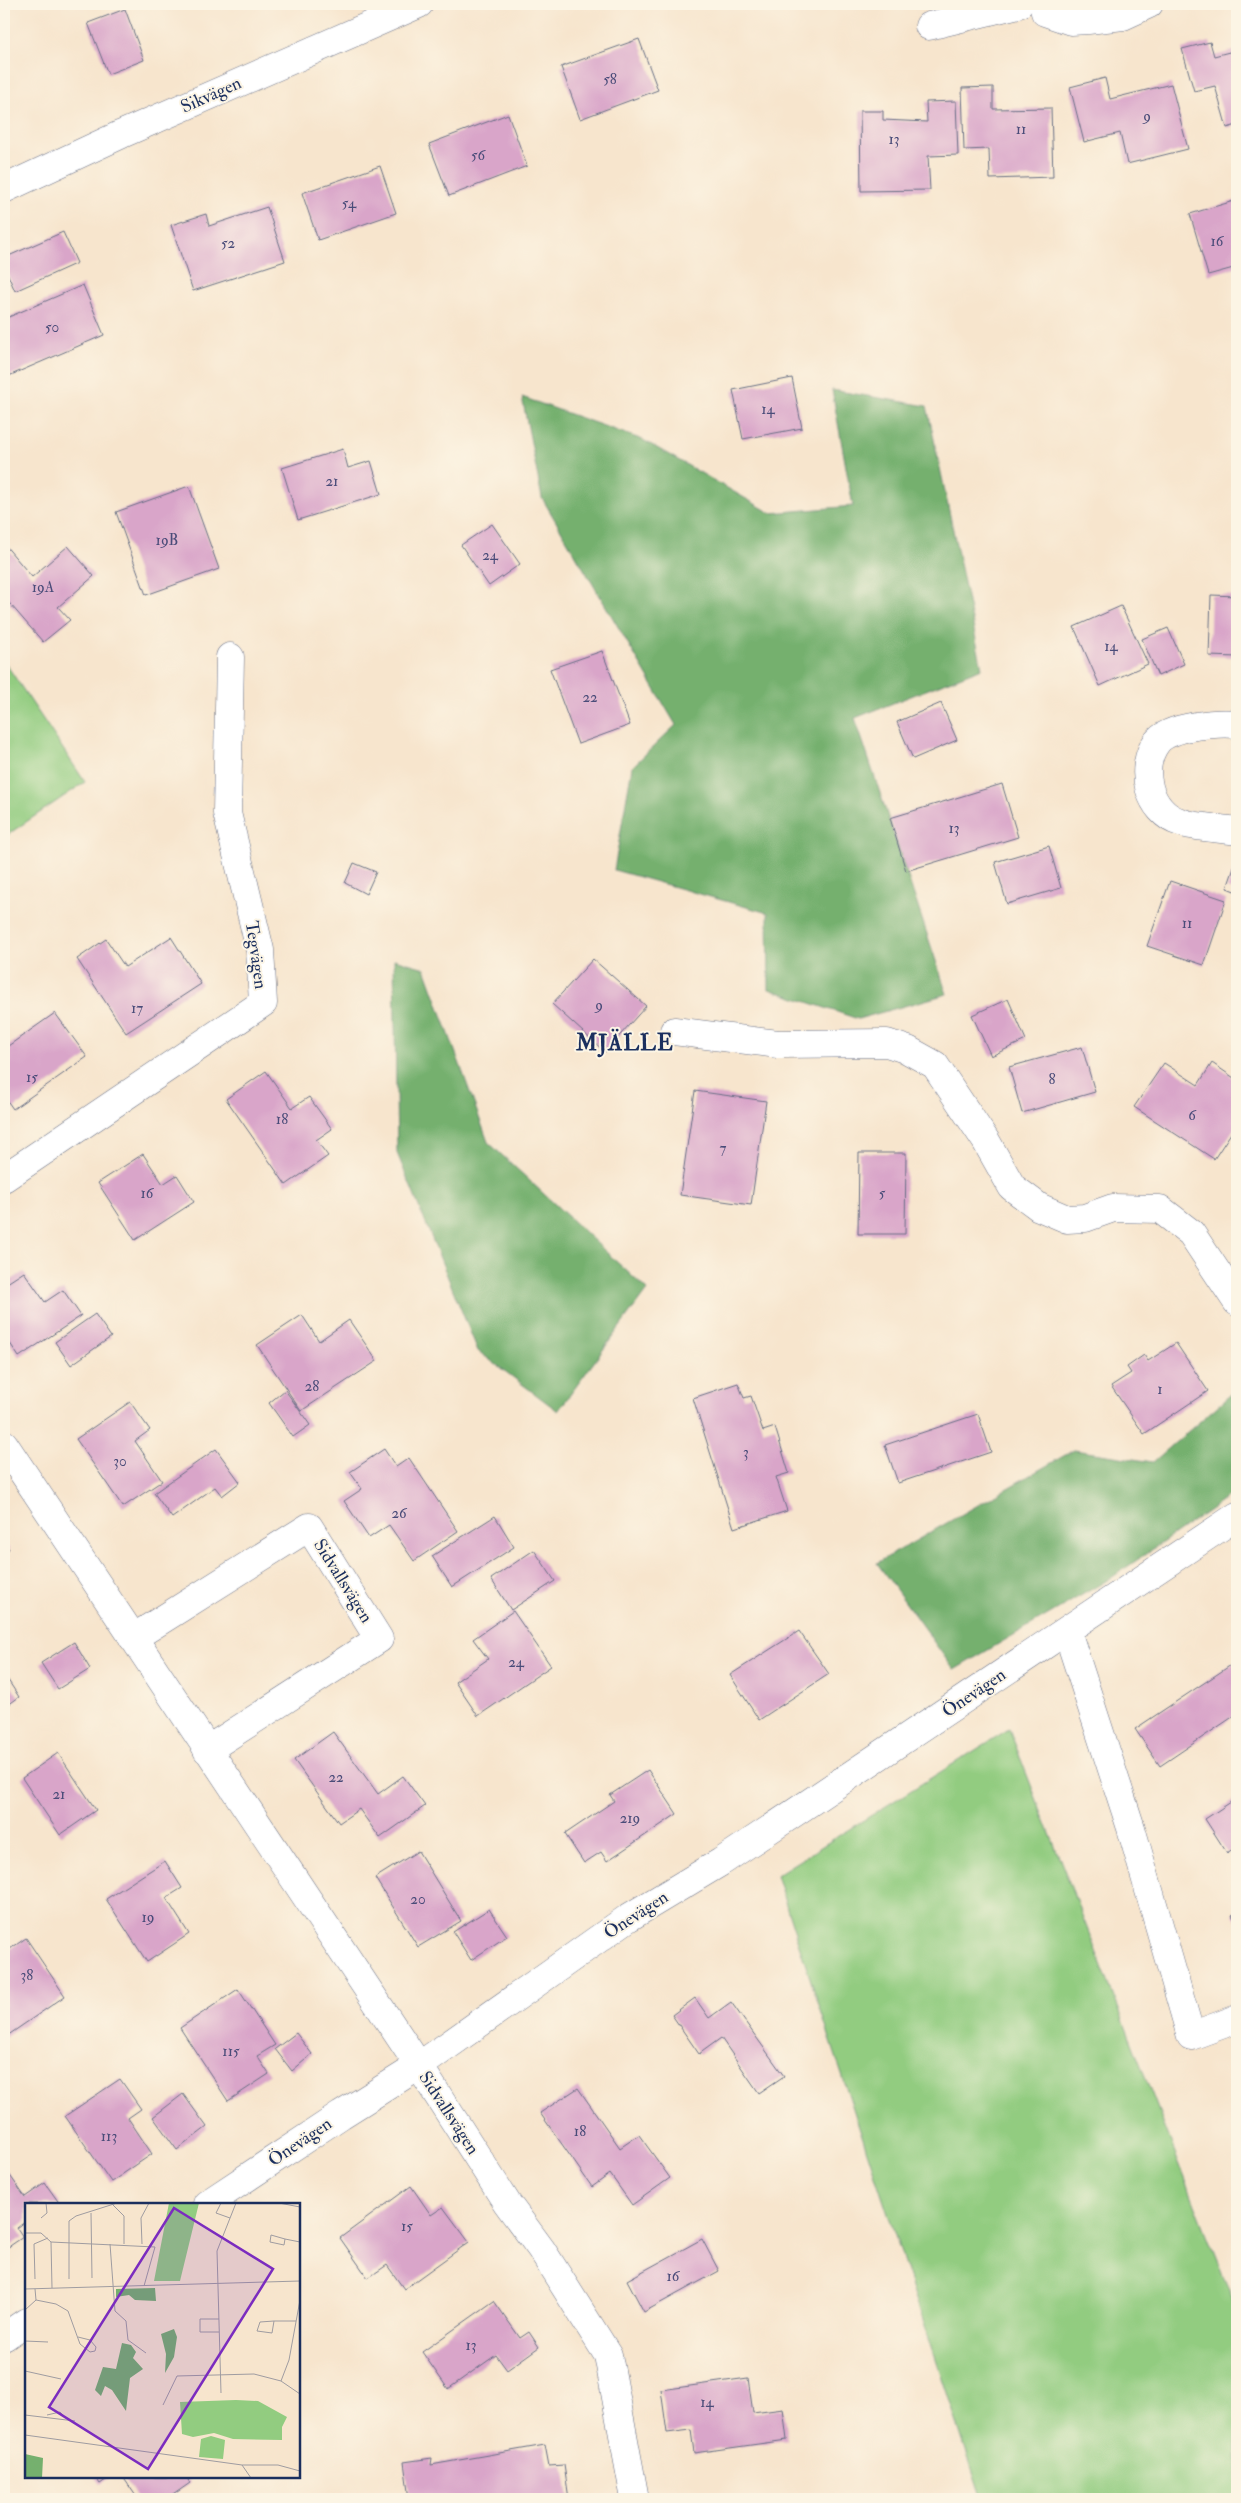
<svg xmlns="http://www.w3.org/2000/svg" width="1241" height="2503" font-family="'IM FELL Double Pica',serif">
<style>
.green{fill:#92cc80;stroke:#567e6f}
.forest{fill:#75b06e;stroke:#487066}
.building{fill:#d9a5c9}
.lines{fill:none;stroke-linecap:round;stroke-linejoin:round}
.minor-casing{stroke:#686f85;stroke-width:29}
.minor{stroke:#fff;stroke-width:28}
.labels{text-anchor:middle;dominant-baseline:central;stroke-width:4;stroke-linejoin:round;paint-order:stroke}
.number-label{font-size:15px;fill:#4a4c79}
.street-label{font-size:18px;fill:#1b2f5e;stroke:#fcf5e5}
.district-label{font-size:22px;font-weight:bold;letter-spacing:1px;fill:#1b2f5e;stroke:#fcf5e5}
.inset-road{fill:none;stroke:#9f9ca1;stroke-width:1}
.view{fill:#7b2cbf;fill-opacity:0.15;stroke:#7b2cbf;stroke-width:2.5}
.inset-edge{fill:none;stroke:#1b2f5e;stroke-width:2.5}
</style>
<rect width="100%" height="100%" fill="#fcf5e5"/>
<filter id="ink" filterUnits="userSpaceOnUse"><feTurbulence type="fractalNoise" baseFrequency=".02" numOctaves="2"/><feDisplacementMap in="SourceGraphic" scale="10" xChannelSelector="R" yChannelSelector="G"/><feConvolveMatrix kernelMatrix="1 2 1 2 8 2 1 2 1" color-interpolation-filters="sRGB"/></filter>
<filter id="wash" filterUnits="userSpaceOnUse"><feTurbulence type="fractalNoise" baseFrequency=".0096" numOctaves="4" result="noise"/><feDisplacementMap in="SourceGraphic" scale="20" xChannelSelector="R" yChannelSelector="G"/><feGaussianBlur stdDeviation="1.12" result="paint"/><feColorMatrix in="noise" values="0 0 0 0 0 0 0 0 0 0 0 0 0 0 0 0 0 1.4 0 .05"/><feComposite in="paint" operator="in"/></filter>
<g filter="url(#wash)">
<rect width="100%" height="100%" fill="#f7e5cd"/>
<g class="green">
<polygon points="4,661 85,782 4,837"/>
<polygon points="1009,1729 1237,2311 1237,2499 982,2499 776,1875"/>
</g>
<g class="forest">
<polygon points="832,390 927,406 982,668 855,718 947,994 858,1019 769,989 768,913 614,870 632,767 676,725 542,498 522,397 643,440 771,513 853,506"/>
<polygon points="394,959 425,968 488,1142 647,1290 558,1411 478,1351 397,1153"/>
<polygon points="1237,1389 1237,1491 1111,1578 954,1670 877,1563 1074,1450 1153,1462"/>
</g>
<g id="blocks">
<g class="building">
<polygon points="125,9 144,60 108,74 88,23"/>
<polygon points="639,39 658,90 580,119 561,67"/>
<polygon points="1210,42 1214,56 1237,50 1237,125 1227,128 1215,86 1194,91 1182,49"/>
<polygon points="1105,78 1110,99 1171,84 1188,149 1127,164 1120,133 1084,142 1070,87"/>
<polygon points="993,87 993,109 1051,108 1053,177 990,179 989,149 964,150 962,88"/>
<polygon points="956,101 958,155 928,156 930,190 861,191 860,111 883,111 883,120 927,122 926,102"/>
<polygon points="508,114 527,166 449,196 429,144"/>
<polygon points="380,166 396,213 318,240 302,193"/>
<polygon points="1237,200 1237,267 1208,275 1190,214"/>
<polygon points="267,207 285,261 193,291 171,225 206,214 209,226"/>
<polygon points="63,232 77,263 15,291 4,266 4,258"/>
<polygon points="83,285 104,335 4,378 4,319"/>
<polygon points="792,378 802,428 743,439 733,390"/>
<polygon points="343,449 348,468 371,461 381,494 298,520 282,468"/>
<polygon points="189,486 219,569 146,595 116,512"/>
<polygon points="492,524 520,564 489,586 461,545"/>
<polygon points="4,544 32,577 68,546 94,576 58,607 70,620 43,642 4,597"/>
<polygon points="1211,595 1237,596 1237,657 1209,656"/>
<polygon points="1121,606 1148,664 1100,686 1074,627"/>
<polygon points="1168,628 1184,664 1158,676 1142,639"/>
<polygon points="602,651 630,725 578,744 550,669"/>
<polygon points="941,703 957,740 913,759 897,722"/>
<polygon points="1002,784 1018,837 906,871 890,818"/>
<polygon points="1049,846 1061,888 1007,904 995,862"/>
<polygon points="1237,859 1237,892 1227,888"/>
<polygon points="354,863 376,872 366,894 345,883"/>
<polygon points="1170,881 1226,900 1204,965 1147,946"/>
<polygon points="171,937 201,984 126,1033 77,959 106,939 125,967"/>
<polygon points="593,959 646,1006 605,1052 552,1004"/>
<polygon points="1008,999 1026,1040 991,1056 972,1015"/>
<polygon points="55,1013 87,1057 13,1109 4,1096 4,1039 8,1046"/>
<polygon points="1082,1047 1095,1092 1022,1113 1009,1067"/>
<polygon points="1164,1063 1198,1085 1212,1063 1237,1080 1237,1124 1214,1159 1134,1107"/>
<polygon points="266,1071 292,1108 309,1097 332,1129 316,1140 328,1156 286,1185 226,1099"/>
<polygon points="695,1091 766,1101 751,1205 680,1195"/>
<polygon points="859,1153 906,1153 905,1234 858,1234"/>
<polygon points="143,1154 163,1184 177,1175 194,1202 135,1240 98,1183"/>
<polygon points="24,1272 45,1302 63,1290 81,1316 19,1357 4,1334 4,1285"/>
<polygon points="95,1314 111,1337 71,1365 55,1342"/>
<polygon points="302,1315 319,1341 349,1320 377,1361 301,1411 257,1345"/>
<polygon points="1176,1343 1208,1391 1144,1434 1111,1386 1131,1373 1127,1367 1144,1355 1148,1361"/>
<polygon points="738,1383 744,1398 751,1396 763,1431 775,1427 789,1473 776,1477 787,1511 734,1528 693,1398"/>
<polygon points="285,1390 310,1425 293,1437 269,1403"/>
<polygon points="130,1402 150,1430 135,1441 162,1481 123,1507 76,1439"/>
<polygon points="978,1414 991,1452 898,1483 885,1445"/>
<polygon points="216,1449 240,1482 222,1496 215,1487 172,1518 154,1493"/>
<polygon points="384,1449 396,1467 409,1458 458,1531 414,1561 389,1525 369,1538 344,1501 362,1489 350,1472"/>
<polygon points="495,1516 514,1547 452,1587 432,1556"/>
<polygon points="4,1541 9,1549 4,1553"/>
<polygon points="534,1550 555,1581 511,1610 491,1579"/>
<polygon points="513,1611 551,1666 478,1716 455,1682 488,1659 473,1639"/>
<polygon points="799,1631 829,1674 759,1720 730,1675"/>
<polygon points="74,1642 90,1669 58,1689 41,1663"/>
<polygon points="1237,1661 1237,1714 1160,1766 1135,1729"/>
<polygon points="4,1674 19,1697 4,1708"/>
<polygon points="333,1732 378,1794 403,1776 425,1806 380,1838 359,1809 339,1823 294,1760"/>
<polygon points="58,1753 96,1810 60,1835 22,1778"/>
<polygon points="648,1770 677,1814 607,1861 601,1852 584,1863 565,1834 614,1801 610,1795"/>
<polygon points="1237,1798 1237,1846 1227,1853 1205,1819"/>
<polygon points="418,1851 461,1921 418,1947 375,1878"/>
<polygon points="165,1861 182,1888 166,1898 189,1934 147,1962 106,1899"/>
<polygon points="489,1909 507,1936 471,1960 453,1932"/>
<polygon points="1237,1912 1237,1924 1232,1915"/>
<polygon points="26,1938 65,1996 4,2038 4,1953"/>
<polygon points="238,1989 275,2045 257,2056 269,2074 228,2101 180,2028"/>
<polygon points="695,1998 709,2018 731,2002 784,2076 759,2093 721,2038 699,2054 672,2015"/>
<polygon points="296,2033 312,2054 292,2071 275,2049"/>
<polygon points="120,2079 141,2109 128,2118 152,2154 111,2182 65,2116"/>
<polygon points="578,2088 620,2148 639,2135 670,2178 632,2205 610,2174 592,2187 540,2113"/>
<polygon points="183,2094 207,2127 177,2150 153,2117"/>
<polygon points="4,2167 25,2197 45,2183 60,2204 26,2204 26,2221 17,2228 23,2237 4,2250"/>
<polygon points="411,2186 431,2215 443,2207 469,2242 404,2289 387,2265 368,2278 340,2238"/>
<polygon points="702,2239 719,2271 644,2312 627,2280"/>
<polygon points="494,2301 520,2338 529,2332 539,2347 507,2370 496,2355 448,2389 422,2352"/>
<polygon points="748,2378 753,2413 783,2409 787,2440 694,2453 691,2430 667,2433 661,2390"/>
<polygon points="545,2445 549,2466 564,2465 569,2499 409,2499 404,2462 432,2458 431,2465"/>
<polygon points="95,2477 110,2477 100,2484"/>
<polygon points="123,2477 186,2477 190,2483 167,2499 138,2499"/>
</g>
</g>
</g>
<g filter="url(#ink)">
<use href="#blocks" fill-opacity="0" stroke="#686f85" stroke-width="1"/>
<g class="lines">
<defs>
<g id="minor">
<polyline points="1043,4 1045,12 1071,21 1088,20 1123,16 1149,4"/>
<polyline points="929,26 1019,4"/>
<polyline points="4,189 122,134 419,4"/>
<path d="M1237,724c-19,-2 -68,2 -80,18 -20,26 -8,71 23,80 17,6 39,6 57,9"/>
<polyline points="674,1031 778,1044 887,1043 908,1050 935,1065 986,1141 1012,1187 1039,1207 1067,1219 1085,1218 1113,1208 1160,1209 1191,1233 1237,1302"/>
<polyline points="4,1178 263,1003 260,950 227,813 230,657"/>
<polyline points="4,1444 419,2066 507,2203 541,2249 608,2355 635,2499"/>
<polyline points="1067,1631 1131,1828 1191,2036 1237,2019"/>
<polyline points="133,1638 309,1527 379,1639 207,1750"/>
<polyline points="207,2204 341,2115 419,2066 628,1918 721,1862 1237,1516"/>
<polyline points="4,2337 26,2322"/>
</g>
</defs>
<use href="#minor" class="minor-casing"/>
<use href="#minor" class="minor"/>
</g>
</g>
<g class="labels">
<g class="number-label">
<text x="610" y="79">58</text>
<text x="1147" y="116">9</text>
<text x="1021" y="129">11</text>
<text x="894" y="139">13</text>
<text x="478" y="155">56</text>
<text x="349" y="203">54</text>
<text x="1217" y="241">16</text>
<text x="228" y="243">52</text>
<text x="52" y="327">50</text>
<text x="768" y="409">14</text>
<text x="332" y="481">21</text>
<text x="167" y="540">19B</text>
<text x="490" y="555">24</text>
<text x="43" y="587">19A</text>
<text x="1111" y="646">14</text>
<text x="590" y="697">22</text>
<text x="954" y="828">13</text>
<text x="1187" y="923">11</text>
<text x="599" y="1005">9</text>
<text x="137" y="1008">17</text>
<text x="32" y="1077">15</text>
<text x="1052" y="1079">8</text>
<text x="1192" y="1115">6</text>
<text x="282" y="1119">18</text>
<text x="723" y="1148">7</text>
<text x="147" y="1193">16</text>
<text x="882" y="1193">5</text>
<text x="312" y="1386">28</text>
<text x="1160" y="1389">1</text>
<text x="746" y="1452">3</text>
<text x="120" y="1461">30</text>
<text x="399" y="1513">26</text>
<text x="516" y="1662">24</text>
<text x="336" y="1777">22</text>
<text x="59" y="1794">21</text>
<text x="630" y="1818">219</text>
<text x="418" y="1899">20</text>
<text x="148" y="1917">19</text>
<text x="27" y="1975">38</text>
<text x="231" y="2051">115</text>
<text x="580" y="2131">18</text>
<text x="109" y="2136">113</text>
<text x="407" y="2226">15</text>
<text x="673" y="2276">16</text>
<text x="471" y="2345">13</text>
<text x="707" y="2402">14</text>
</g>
<g class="street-label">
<text transform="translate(211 95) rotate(-24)">Sikvägen</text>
<text transform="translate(256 955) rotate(82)">Tegvägen</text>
<text transform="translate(343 1581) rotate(58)">Sidvallsvägen</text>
<text transform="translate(974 1693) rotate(-34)">Önevägen</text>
<text transform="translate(636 1915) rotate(-33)">Önevägen</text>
<text transform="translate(449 2113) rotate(57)">Sidvallsvägen</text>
<text transform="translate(300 2142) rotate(-34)">Önevägen</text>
</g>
<g class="district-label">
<text x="625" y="1043">MJÄLLE</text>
</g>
</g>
<g transform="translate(25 2203)">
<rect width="275" height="275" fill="#f7e5cd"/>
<path d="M144,0h30l-19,78h-26zM211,197l22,1 29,16 -5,10v13l-49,-1 -19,-6 -21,4 -11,-3 -2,-32zM186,233l14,4 -2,19 -24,-2 2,-18z" fill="#92cc80"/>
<path d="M130,85l1,13 -21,-1 -6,-5 -13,2v-8zM149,126l3,8 -3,20 -9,16 1,-19 -5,-20zM97,140l9,2 5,7 -3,6 10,11 -13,9 -4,33 -14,-21 -7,-4 -4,10 -6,-6 8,-23 13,2zM0,235v16l18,4 -1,20h-17z" fill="#75b06e"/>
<path class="inset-road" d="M196,0l-5,10 14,5M254,0l21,4M88,2l11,11v28M66,10l1,65M16,15l6,-5 -1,-10M0,30h16l10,9 1,46M260,36l-14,-4 -1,7 14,3 1,-6 15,3M26,39l104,5 -11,39M85,41l5,67 11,10 2,19 18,13M117,41l-1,-26 8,-15M10,76l-1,-35 14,-6M44,76v-58l7,-5 41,-13M0,86l275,-8M11,97l20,4 12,7 12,33 10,8 5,-1 1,-4 -6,-7 -12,-3M0,107l11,-10 -1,-11M194,116h-19v13h19M249,118l-2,12 -15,-2 3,-9 14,-1h22M0,138l23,1M0,168l36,8M256,178l8,-21 11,-60M196,190l-4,-142 19,-48M138,202l14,-29 77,-2 27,7 19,13M0,212l50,6M22,212l13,-3 5,5M0,232l217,30h36l22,6M217,262l9,13"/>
<path class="view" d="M149,5l99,61 -125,200 -99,-62z"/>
<rect width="275" height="275" class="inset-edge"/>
</g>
<rect width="1241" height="2503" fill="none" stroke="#fcf5e5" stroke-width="20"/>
</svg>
